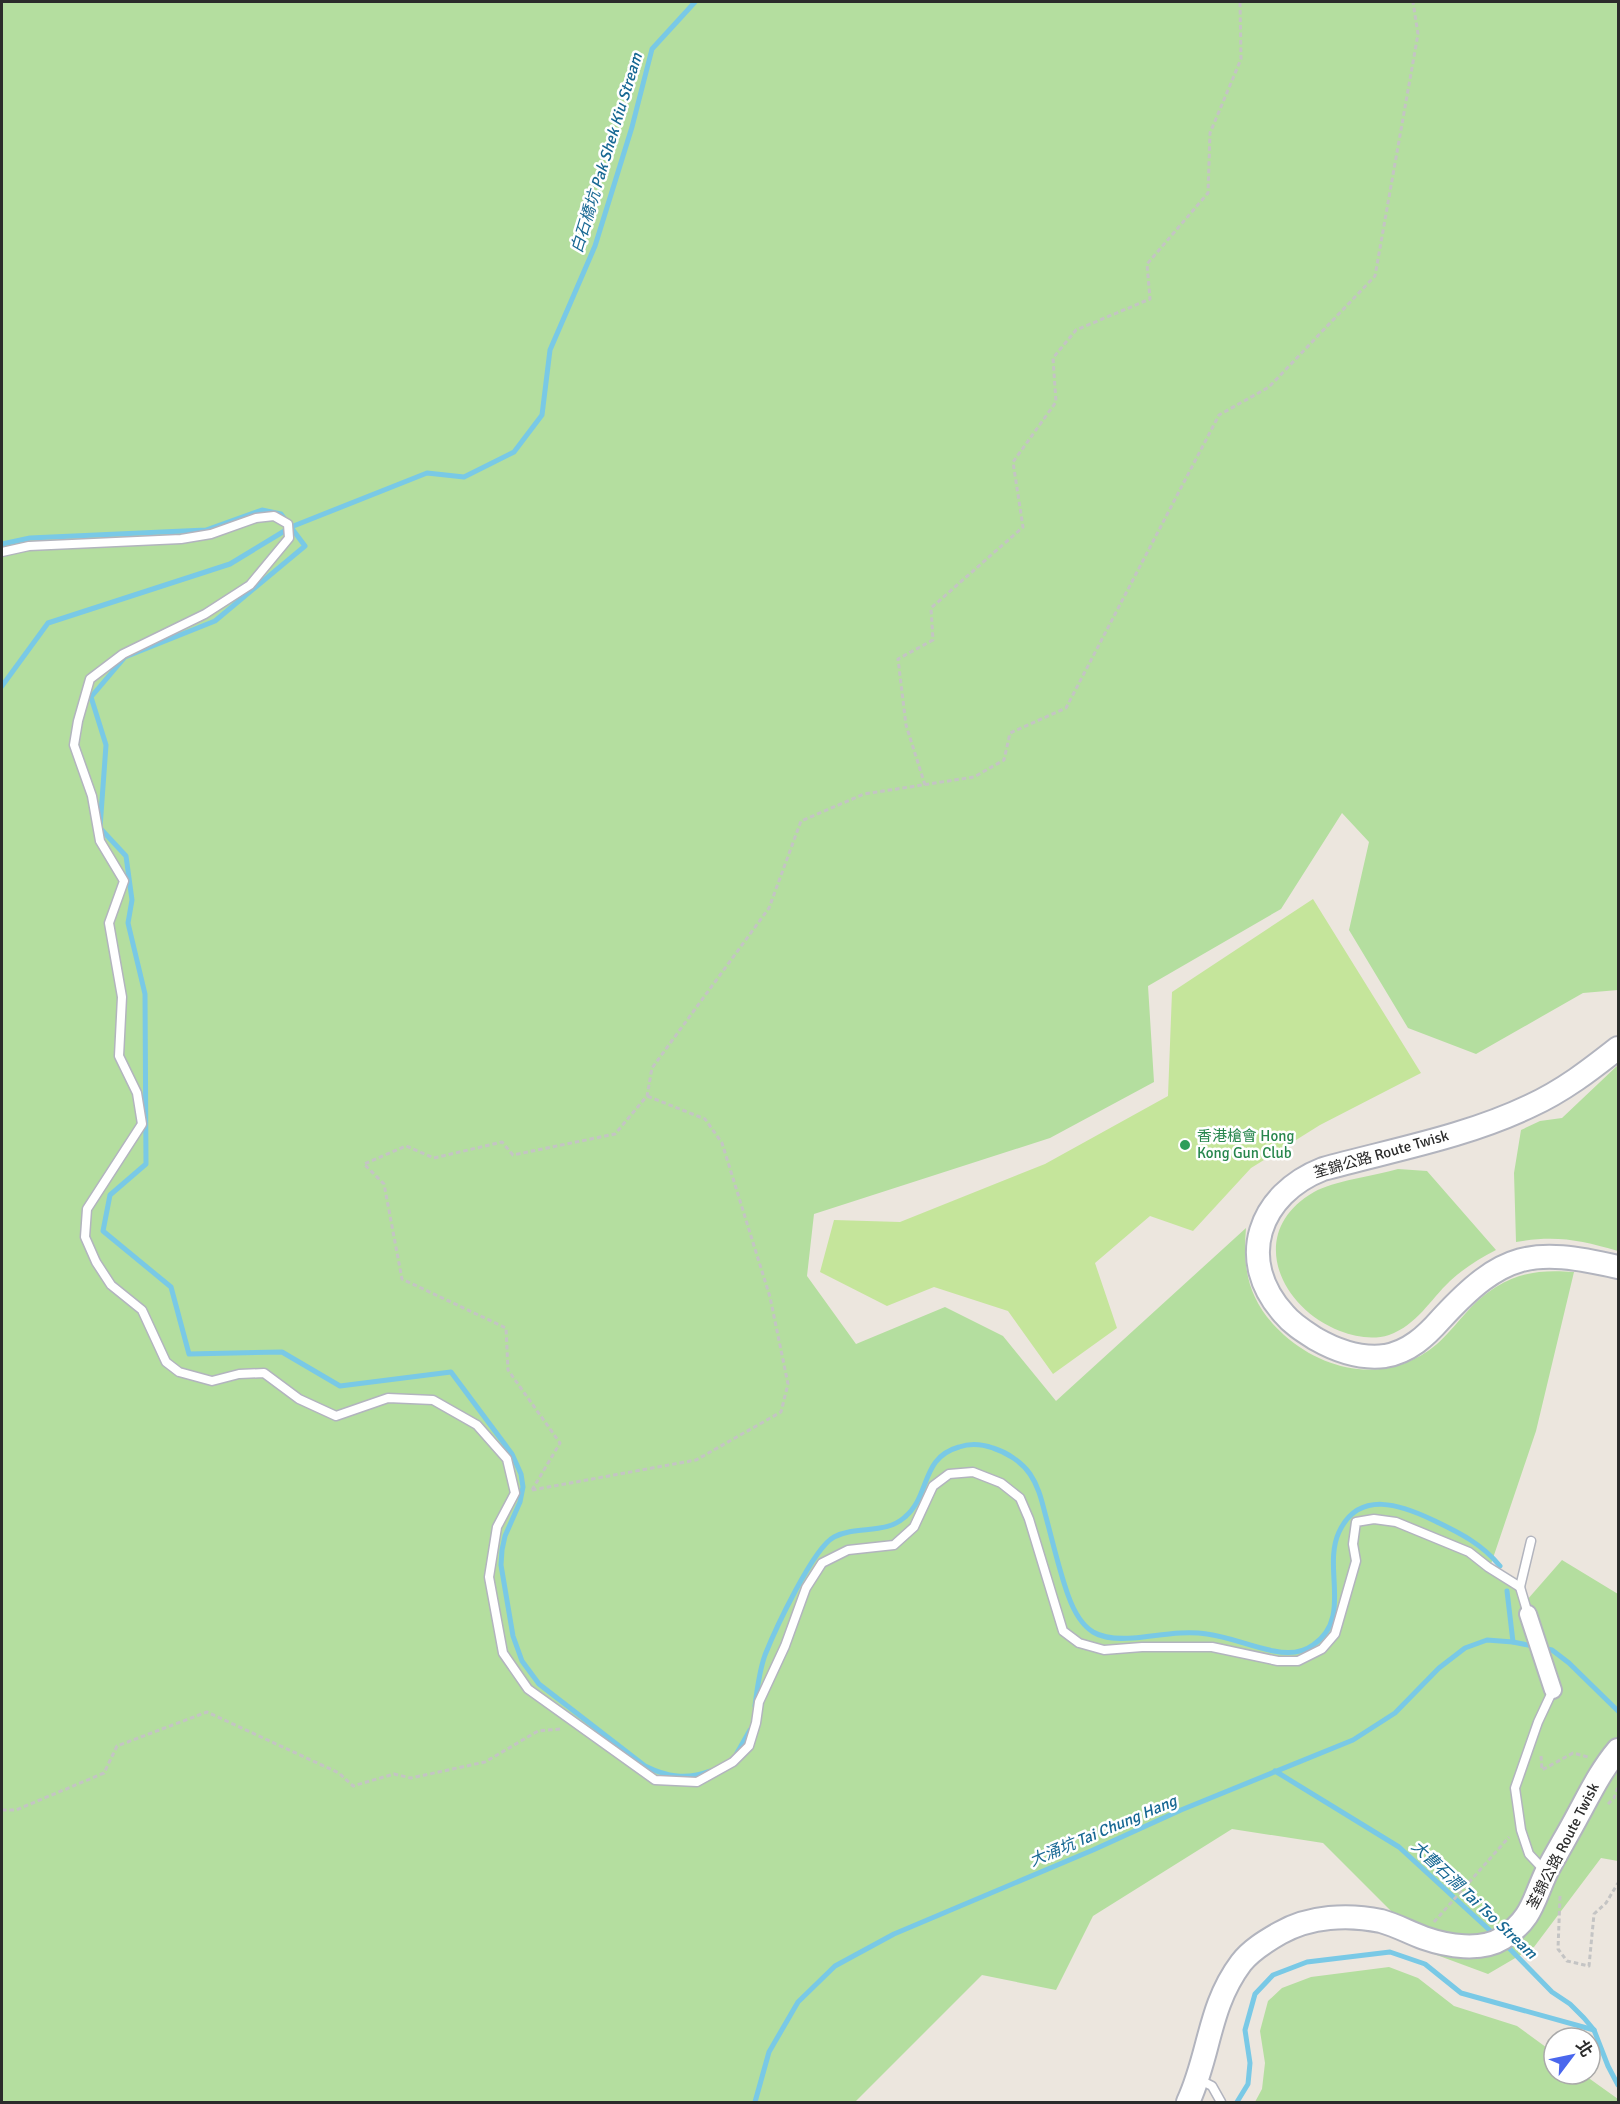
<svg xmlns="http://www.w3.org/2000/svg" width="1620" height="2104" font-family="Signika,'Noto Sans TC',sans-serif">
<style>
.green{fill:#b4de9f}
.pitch{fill:#c5e59b}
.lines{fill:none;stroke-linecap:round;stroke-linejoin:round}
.stream{stroke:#79c9e6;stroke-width:5}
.service-casing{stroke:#b2b4be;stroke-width:11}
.minor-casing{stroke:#b2b4be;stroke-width:20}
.secondary-casing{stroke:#b2b4be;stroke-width:26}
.path{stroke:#c4c4c4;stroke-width:3;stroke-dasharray:4.5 3;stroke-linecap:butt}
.service{stroke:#fff;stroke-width:8}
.minor{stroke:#fff;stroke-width:16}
.secondary{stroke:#fff;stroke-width:22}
.leisure-dot{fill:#2e9e5b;stroke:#fff;stroke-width:2}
.labels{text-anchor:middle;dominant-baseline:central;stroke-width:5;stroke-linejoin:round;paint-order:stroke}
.leisure-label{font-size:15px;fill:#27864d;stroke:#fff;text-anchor:start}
.street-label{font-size:15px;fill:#2b2b2b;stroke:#fff}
.water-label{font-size:16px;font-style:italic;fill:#176893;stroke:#fff}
</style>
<rect width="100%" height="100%" fill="#ece6de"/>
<g class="green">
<path d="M2,2h1616v988l-35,3 -107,61 -68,-26 -59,-98 20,-88 -27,-29 -61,96 -133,77 6,96 -104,56 -236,76 -7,62 49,68 89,-37 58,29 53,65 190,-173c-4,45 4,76 38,107 44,39 106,49 153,9 21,-19 34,-42 59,-57 27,-16 48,-17 78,-15l-38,159 -45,133 36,36 35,-40 56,34v267l-17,-3 -67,89 -46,27 -54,-20 -111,-111 -91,-14 -139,87 -37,74 -74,-15 -127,127h-853z"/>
<path d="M1618,1065v186c-38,-11 -62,-16 -102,-9l-2,-69 7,-43 19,-9 22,-3z"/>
<path d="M1398,1169l29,2 69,79c-17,9 -32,18 -46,31 -20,19 -33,44 -61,54 -16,5 -33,2 -49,-4 -62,-24 -94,-100 -26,-139 19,-11 60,-16 84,-23z"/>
<polygon points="1389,1967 1418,1978 1454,2006 1517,2026 1554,2053 1554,2074 1583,2074 1618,2099 1618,2102 1255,2102 1262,2089 1265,2063 1260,2031 1268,2001 1282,1988 1311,1977"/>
</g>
<polygon class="pitch" points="1313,899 1421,1073 1320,1125 1251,1168 1193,1231 1150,1216 1095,1263 1117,1328 1053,1374 1008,1311 934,1287 887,1306 820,1272 834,1220 900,1222 1045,1164 1168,1096 1172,992"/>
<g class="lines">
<g class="stream">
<path d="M2,544l28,-6 176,-8 56,-20 19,4 24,32 -90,75 -90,36 -34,40 15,48 -6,83 26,28 6,44 -4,23 17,71 1,170 -36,31 -7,36 68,56 18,67 93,-2 58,34 111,-14 61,82 9,20 2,13 -3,15 -15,34 -3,14 -1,15 12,71 9,25 17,23 106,82c22,11 42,14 65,5"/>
<polyline points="2,686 48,623 230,564 291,527 427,473 464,477 514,452 542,415 550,350 595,246 632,127 652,49 695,2"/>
<polyline points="1507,1591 1513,1642"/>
<path d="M755,1706c2,-17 4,-34 10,-51 10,-25 48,-107 69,-118 23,-12 51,-2 71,-20 26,-22 15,-59 54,-70 11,-4 23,-3 34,1 13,4 29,14 37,26 9,13 12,28 16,43 7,26 13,53 22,78 5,14 12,29 25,37 12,7 26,7 40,6 24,-2 50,-8 74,-4 23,3 45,13 67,17 14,3 28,2 39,-6 40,-27 9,-77 26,-113 20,-43 63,-27 96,-11 25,12 47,23 65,45"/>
<polyline points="737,1753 750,1730"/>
<polyline points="1275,1771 1399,1847 1496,1936"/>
<polyline points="1505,1944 1552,1992 1570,2004 1584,2018 1594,2030 1608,2066 1618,2085"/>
<polyline points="755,2102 769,2052 798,2002 835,1966 894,1934 1093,1850 1181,1810 1353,1740 1395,1713 1439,1668 1465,1648 1487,1640 1513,1642 1552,1650 1569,1663 1618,1711"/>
<polyline points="1237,2102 1248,2084 1250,2063 1245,2030 1255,1994 1273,1975 1307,1962 1390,1952 1425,1964 1461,1993 1594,2030"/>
</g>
<defs>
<g id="service">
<polyline points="2,552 29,546 181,539 211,534 256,518 274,516 288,524 289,538 250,585 205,614 123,654 90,679 78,721 74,745 92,796 100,841 124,881 109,923 122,997 119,1056 137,1093 142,1124 87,1209 85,1237 96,1262 111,1285 142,1310 166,1362 179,1372 212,1381 239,1374 264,1373 299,1399 336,1416 388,1398 433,1400 477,1425 507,1459 515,1493 497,1527 489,1577 503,1653 528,1689 655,1780 697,1782 733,1762 749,1746 756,1723 759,1702 785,1646 806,1588 822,1563 848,1550 894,1545 914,1527 933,1486 949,1474 973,1472 1001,1483 1020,1498 1029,1519 1063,1631 1079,1643 1104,1650 1142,1647 1212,1647 1278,1661 1298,1661 1322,1649 1335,1634 1356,1561 1353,1544 1356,1522 1374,1519 1396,1522 1469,1552 1488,1567 1520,1587"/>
<polyline points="1528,1614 1520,1587 1531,1541"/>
<polyline points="1544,1870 1529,1854 1521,1830 1515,1788 1538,1722 1553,1690"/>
<polyline points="1198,2079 1212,2086 1221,2102"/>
</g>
<polyline id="minor" points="1528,1614 1553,1690"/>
<g id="secondary">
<path d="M1618,1048c-28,22 -55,43 -88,58 -65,31 -138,44 -207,63 -64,25 -88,91 -39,145 9,11 21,18 32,25 21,12 45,20 69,17 24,-4 41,-20 56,-37 62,-67 90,-72 177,-52"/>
<path d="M1188,2102c22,-47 20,-95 53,-139 10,-13 25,-22 39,-30 30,-17 68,-19 101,-12 15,4 29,12 43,17 23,8 57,14 79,0 30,-20 30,-38 44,-67 10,-19 21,-37 31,-56 12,-22 23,-45 40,-65"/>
</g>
</defs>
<use href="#service" class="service-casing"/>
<use href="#minor" class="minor-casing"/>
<use href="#secondary" class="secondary-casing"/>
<g class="path">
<polyline points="925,785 906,725 898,659 933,640 931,608 1023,527 1013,462 1056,402 1053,358 1076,330 1150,299 1147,264 1208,193 1210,133 1241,59 1240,2"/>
<polyline points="532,1490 560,1443 508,1370 506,1328 402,1279 384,1184 364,1164 406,1146 434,1158 502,1142 513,1155 615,1134 647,1096 652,1068 769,908 801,821 864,794 974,777 1004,760 1010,733 1066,708 1219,415 1269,387 1375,276 1418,34 1413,2"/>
<polyline points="532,1490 696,1460 781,1412 788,1384 770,1297 722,1143 705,1119 647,1096"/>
<polyline points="1541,1756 1542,1770 1573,1753 1588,1757"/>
<polyline points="1608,1804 1614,1798 1618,1787"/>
<polyline points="2,1810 16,1810 104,1773 117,1746 207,1712 339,1773 353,1786 394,1774 411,1778 485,1762 538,1731 560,1729"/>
<polyline points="1560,1896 1558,1949 1567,1961 1589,1966 1594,1914 1606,1903 1618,1883"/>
<polyline points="1434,1922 1509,1837"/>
</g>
<use href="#service" class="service"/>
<use href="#minor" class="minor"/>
<use href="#secondary" class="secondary"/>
</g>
<circle class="leisure-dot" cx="1185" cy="1145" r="6"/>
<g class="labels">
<g class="leisure-label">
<text x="1197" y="1136">香港槍會 Hong<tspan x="1197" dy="17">Kong Gun Club</tspan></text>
</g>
<g class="street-label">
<text transform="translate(1381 1154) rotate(-16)">荃錦公路 Route Twisk</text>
<text transform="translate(1563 1846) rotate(-63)">荃錦公路 Route Twisk</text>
</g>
<g class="water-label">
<text transform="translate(607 153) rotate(-73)">白石橋坑 Pak Shek Kiu Stream</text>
<text transform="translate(1103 1831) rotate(-23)">大涌坑 Tai Chung Hang</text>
<text transform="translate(1474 1900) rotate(43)">大曹石澗 Tai Tso Stream</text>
</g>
</g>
<rect width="1620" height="2104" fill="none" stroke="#2b2b2b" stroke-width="6"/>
<g transform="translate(1572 2056) rotate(58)"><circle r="28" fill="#ffffff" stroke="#aaaaaa" stroke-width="1.5"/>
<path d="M0-4.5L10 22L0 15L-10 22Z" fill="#4a67ed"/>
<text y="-9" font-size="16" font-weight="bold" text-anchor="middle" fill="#2b2b2b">北</text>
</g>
</svg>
